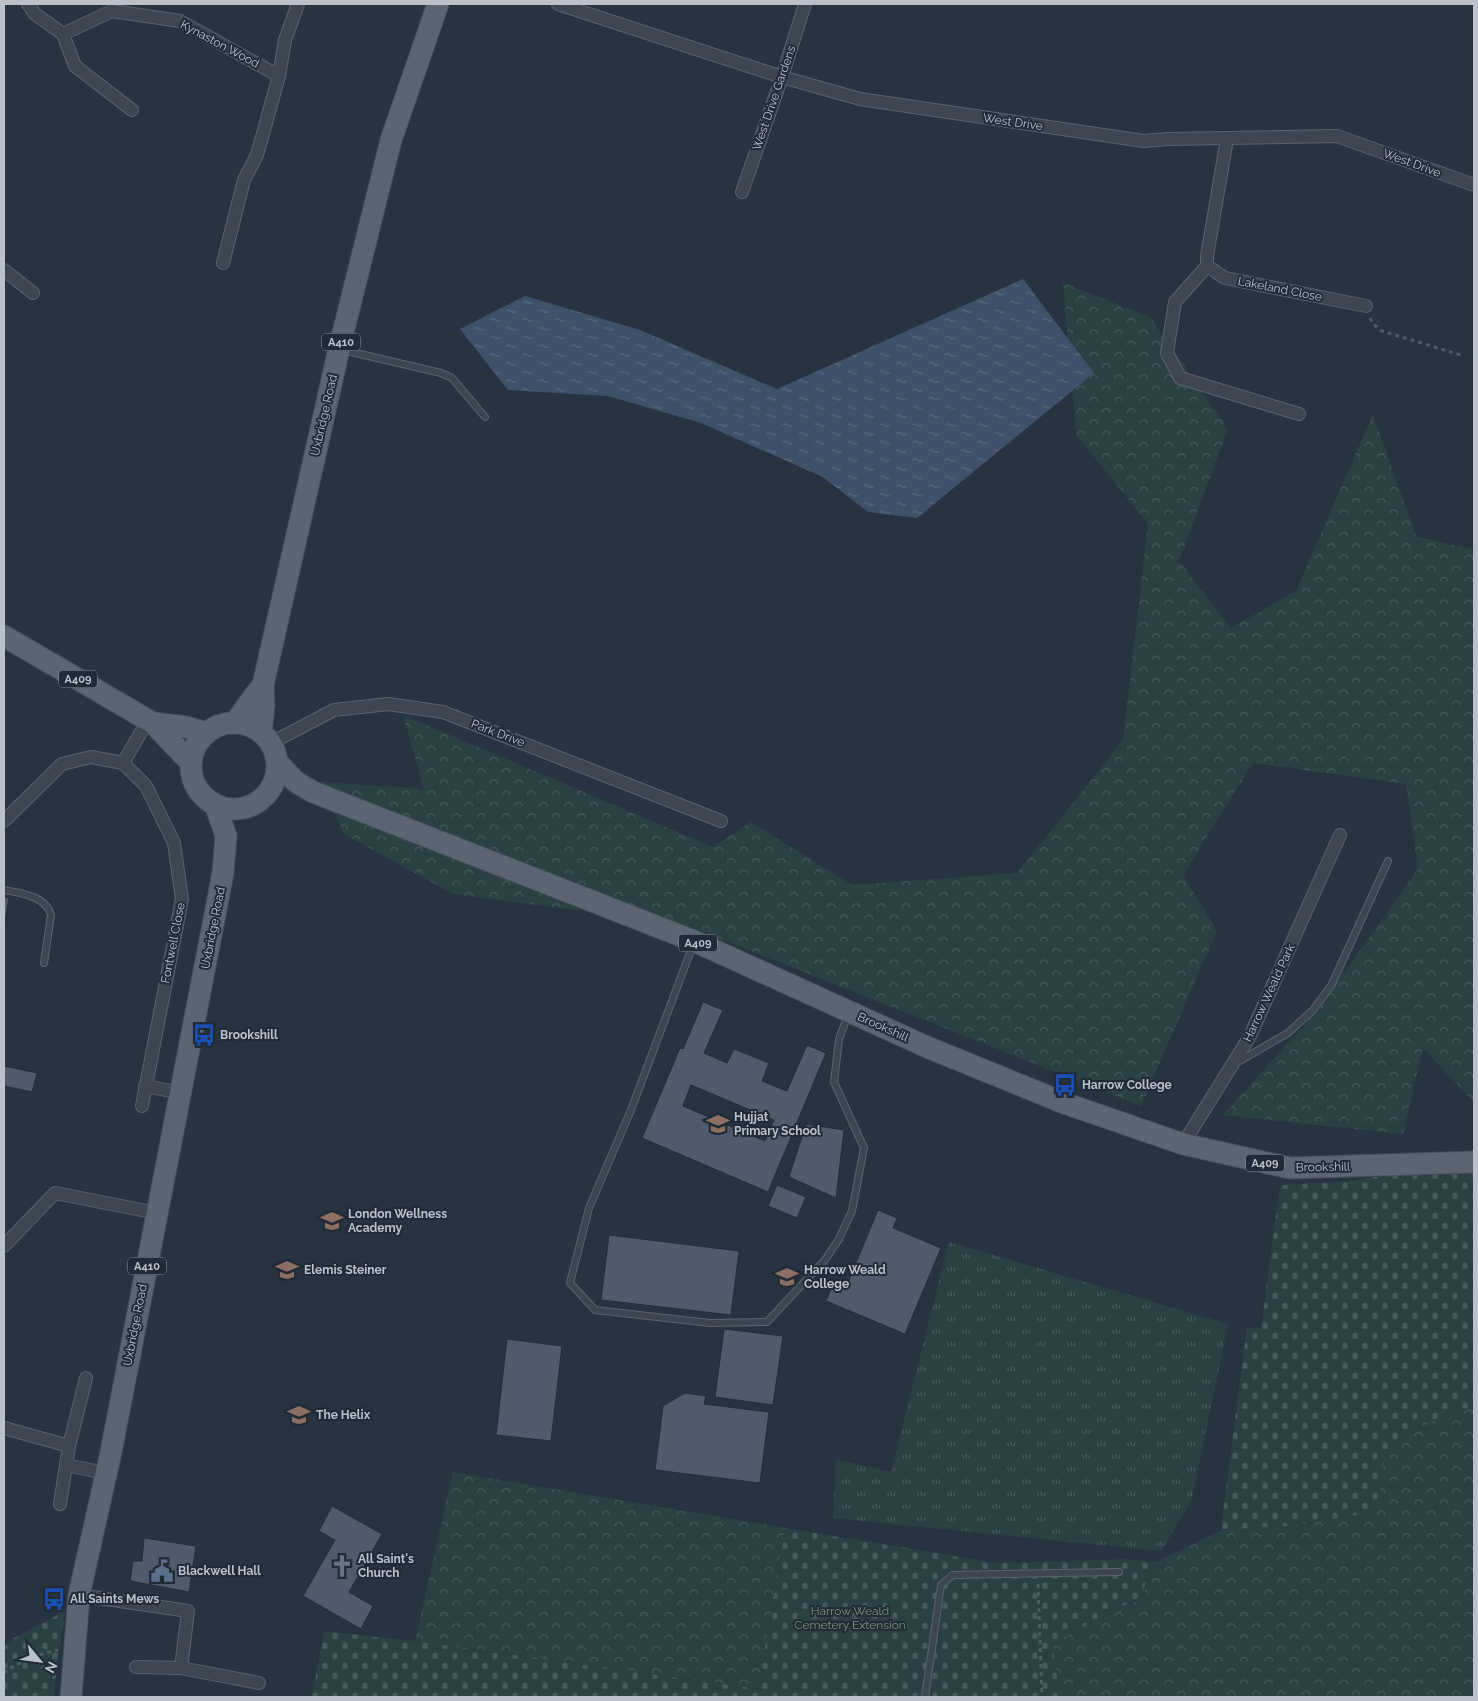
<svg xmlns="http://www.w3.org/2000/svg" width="1478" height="1701" font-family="Raleway,sans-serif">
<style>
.grass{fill:url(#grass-tufts)}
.forest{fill:url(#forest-crowns)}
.cemetery{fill:url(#cemetery-stones)}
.water{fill:url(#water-ripples)}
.building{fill:#4f5a6a;stroke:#232c39;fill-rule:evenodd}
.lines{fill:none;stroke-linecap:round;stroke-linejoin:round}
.service-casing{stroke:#5b636f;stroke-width:8}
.minor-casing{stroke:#5b636f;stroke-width:14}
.primary-casing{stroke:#464e5b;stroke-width:23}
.path{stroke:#495d5f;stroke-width:3;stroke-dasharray:4 4;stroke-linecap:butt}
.service{stroke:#3d4551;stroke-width:6}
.minor{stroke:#3d4551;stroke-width:12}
.primary{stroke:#5b6471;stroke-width:21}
.labels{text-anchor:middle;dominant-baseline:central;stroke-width:4;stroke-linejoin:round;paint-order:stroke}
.shield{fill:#212a37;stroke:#8c949f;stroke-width:1}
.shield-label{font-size:11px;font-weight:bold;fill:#bac1cb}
.street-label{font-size:12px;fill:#bac1cb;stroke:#212a37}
.poi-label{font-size:12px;font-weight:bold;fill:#bac1cb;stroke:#212a37;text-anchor:start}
.park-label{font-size:12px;fill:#729b7b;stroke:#212a37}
</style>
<defs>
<pattern id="grass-tufts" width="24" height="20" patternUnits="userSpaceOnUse" patternTransform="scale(1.25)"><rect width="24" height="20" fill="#2a4042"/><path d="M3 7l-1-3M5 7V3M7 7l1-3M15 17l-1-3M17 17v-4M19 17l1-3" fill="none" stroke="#475a5c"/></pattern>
<pattern id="forest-crowns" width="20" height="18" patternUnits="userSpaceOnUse" patternTransform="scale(1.25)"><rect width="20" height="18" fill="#2a4042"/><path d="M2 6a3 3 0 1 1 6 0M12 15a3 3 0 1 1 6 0" fill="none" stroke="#475a5c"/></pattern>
<pattern id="cemetery-stones" width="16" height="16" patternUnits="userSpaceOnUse" patternTransform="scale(1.25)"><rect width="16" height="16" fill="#2a4042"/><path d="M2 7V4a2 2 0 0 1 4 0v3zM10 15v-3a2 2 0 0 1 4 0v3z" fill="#475a5c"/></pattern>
<pattern id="water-ripples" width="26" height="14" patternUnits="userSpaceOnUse" patternTransform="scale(1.25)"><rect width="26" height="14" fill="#3f516a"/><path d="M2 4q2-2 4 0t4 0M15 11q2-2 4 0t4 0" fill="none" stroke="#59687e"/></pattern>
</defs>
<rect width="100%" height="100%" fill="#283341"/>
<polygon class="grass" points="949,1242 1228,1324 1192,1500 1161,1551 833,1518 836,1459 891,1472"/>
<g class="forest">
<polygon points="1063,283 1150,317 1228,429 1179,561 1231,628 1296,591 1373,414 1416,536 1474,550 1474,1102 1423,1048 1403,1134 1223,1115 1317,1011 1418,869 1406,784 1253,763 1183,875 1217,931 1141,1106 683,924 453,894 344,834 321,782 424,789 403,715 713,847 751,822 852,885 1017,873 1123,740 1148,524 1076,434"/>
<polygon points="1474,1408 1474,1697 1060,1697 1052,1643 1139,1599 1156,1562 1222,1530 1291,1526 1379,1511 1381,1468 1397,1441 1415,1429 1459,1409"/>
<polygon points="453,1472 785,1528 759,1689 415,1641"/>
</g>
<g class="cemetery">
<polygon points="1422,1170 1463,1171 1474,1173 1474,1408 1459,1409 1415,1429 1397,1441 1381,1468 1380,1511 1291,1526 1222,1530 1222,1520 1247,1327 1261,1329 1280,1185 1342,1182"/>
<polygon points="785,1528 997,1563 1127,1559 1156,1562 1139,1598 1052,1643 1060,1697 312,1697 324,1631 415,1641 758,1689"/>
<polygon points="65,1611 53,1697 4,1697 4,1647 14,1638"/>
</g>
<polygon class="water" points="1023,279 1094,373 917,518 868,512 823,477 701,423 608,396 508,390 460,329 525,296 640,330 777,389"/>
<g class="building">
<polygon points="4,897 9,898 4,927"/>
<path d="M703,1002l20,8 -19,43 23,10 7,-14 35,14 -7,18 25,10 20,-46 19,8 -58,139 -126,-54 38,-90 3,1zM691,1085l83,35 -9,21 -82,-35z"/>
<polygon points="4,1066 37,1073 32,1092 4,1086"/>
<polygon points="806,1124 844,1130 836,1198 789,1177"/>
<polygon points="777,1185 806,1197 797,1218 768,1206"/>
<polygon points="878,1210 897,1218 893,1228 941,1248 905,1334 826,1301 834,1282 846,1287"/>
<polygon points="609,1235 739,1251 731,1315 601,1300"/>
<polygon points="724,1329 783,1336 773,1405 715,1397"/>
<polygon points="507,1339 562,1346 551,1441 496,1435"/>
<polygon points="685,1393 706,1396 704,1404 769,1412 760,1483 655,1470 663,1406"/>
<polygon points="332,1506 382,1534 349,1592 373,1606 361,1629 303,1596 335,1540 319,1531"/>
<polygon points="144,1538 196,1546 189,1592 130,1581 133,1561 142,1561"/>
</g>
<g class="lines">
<defs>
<g id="service">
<polyline points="343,350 441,373 452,378 485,417"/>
<path d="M4,890c17,3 42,6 47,25l-7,48"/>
<polyline points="693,945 631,1110 589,1208 570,1283 595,1310 710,1323 767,1322 825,1260 839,1239 852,1211 864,1148 834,1082 839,1039 848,1015"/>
<polyline points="1236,1063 1288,1033 1313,1010 1332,984 1388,861"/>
<polyline points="925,1697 941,1585 953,1575 1119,1572"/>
</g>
<g id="minor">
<polyline points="28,4 35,14 63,34 112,11 180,21 279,76"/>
<polyline points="558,4 782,77 860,99 1144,141 1168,139 1337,136 1474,185"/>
<polyline points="63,34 75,66 132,110"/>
<polyline points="1227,139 1207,256 1207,266 1225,278 1366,306"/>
<polyline points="742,192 782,77 805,4"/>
<polyline points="223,263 244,180 257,155 279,76 285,40 298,4"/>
<polyline points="1207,266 1175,302 1167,353 1180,378 1299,414"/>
<polyline points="4,270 33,293"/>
<polyline points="271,743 334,710 388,704 443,712 721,821"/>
<polyline points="123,763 148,720"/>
<polyline points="4,821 62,764 91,757 123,763 146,786 174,843 182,899 142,1106"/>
<polyline points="145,1086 181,1093"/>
<polyline points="1183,1144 1250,1036 1340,835"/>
<polyline points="4,1246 55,1193 157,1213"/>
<polyline points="4,1428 69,1446"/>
<polyline points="66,1465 105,1473"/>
<polyline points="60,1504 69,1446 86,1378"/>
<polyline points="79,1595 188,1611 181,1668"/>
<polyline points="136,1667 181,1668 259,1683"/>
</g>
<g id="primary">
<polyline points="4,636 153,723 191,763"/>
<polyline points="153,723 186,727 207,733"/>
<polyline points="235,723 251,700 263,685"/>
<circle cx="234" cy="766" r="43"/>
<polyline points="261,732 264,705 263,685 339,349 391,140 438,4"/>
<polyline points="278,763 296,782 313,792 694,941 927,1047 1064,1103 1183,1144 1290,1168 1474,1162"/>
<polyline points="71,1697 79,1595 111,1452 223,873 226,836 215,804"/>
</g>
</defs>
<use href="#service" class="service-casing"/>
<use href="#minor" class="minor-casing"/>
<use href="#primary" class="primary-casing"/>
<g class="path">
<polyline points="1370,318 1373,324 1382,331 1464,356"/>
<polyline points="1038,1584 1042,1697"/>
<path d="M4,1673c15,-12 35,-19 54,-23"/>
</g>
<use href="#service" class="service"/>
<use href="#minor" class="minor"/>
<use href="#primary" class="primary"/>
</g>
<defs>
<symbol id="bus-bare" viewBox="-9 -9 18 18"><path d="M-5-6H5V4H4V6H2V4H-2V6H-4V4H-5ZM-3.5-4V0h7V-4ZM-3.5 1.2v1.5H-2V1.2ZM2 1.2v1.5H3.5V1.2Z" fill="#1a4fb4" stroke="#212a37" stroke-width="2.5" paint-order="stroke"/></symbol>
<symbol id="school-bare" viewBox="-9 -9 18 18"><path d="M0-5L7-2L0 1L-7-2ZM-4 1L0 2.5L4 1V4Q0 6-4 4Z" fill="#8d6e63" stroke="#212a37" stroke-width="2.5" paint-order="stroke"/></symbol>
<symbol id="university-bare" viewBox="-9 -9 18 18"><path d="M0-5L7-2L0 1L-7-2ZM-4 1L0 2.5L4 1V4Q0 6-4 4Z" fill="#8d6e63" stroke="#212a37" stroke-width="2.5" paint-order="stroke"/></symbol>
<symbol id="church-bare" viewBox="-9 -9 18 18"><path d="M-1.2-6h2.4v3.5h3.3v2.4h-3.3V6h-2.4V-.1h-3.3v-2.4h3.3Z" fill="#6b7280" stroke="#212a37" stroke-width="2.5" paint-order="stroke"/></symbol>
<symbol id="civic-bare" viewBox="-9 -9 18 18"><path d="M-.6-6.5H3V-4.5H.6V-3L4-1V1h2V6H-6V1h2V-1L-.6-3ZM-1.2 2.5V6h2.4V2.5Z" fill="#5c6f8a" stroke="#212a37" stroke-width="2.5" paint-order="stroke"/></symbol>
</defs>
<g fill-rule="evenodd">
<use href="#bus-bare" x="188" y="1019" width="32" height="32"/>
<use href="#bus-bare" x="1049" y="1069" width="32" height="32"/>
<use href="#school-bare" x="702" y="1108" width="32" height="32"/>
<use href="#school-bare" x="316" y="1205" width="32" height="32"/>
<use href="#school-bare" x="271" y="1254" width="32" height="32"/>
<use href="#university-bare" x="771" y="1261" width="32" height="32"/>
<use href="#school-bare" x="283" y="1399" width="32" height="32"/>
<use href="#church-bare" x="326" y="1550" width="32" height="32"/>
<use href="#civic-bare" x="146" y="1555" width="32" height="32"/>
<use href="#bus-bare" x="38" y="1583" width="32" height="32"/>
</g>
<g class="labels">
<g class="shield">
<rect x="322" y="333.5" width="38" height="17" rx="4"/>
<rect x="59" y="670.5" width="38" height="17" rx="4"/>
<rect x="679" y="934.5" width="38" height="17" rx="4"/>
<rect x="1246" y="1154.5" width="38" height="17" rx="4"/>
<rect x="128" y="1257.5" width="38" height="17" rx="4"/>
</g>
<g class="shield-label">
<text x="341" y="342">A410</text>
<text x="78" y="679">A409</text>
<text x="698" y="943">A409</text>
<text x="1265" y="1163">A409</text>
<text x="147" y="1266">A410</text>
</g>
<g class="street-label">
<text transform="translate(220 44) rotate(28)">Kynaston Wood</text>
<text transform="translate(774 98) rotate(-71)">West Drive Gardens</text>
<text transform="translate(1013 122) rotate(8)">West Drive</text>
<text transform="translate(1412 163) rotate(20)">West Drive</text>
<text transform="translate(1280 289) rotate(11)">Lakeland Close</text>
<text transform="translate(324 415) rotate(-77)">Uxbridge Road</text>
<text transform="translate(498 733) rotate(21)">Park Drive</text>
<text transform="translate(213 928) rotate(-79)">Uxbridge Road</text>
<text transform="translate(173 943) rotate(-79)">Fontwell Close</text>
<text transform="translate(1269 993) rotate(-65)">Harrow Weald Park</text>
<text transform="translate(883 1027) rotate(24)">Brookshill</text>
<text transform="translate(1323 1167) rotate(-1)">Brookshill</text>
<text transform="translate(135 1325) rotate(-79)">Uxbridge Road</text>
</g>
<g class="poi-label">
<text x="220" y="1035">Brookshill</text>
<text x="1082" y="1085">Harrow College</text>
<text x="734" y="1117">Hujjat<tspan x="734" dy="14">Primary School</tspan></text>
<text x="348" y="1214">London Wellness<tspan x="348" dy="14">Academy</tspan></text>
<text x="304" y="1270">Elemis Steiner</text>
<text x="804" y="1270">Harrow Weald<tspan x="804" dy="14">College</tspan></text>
<text x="316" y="1415">The Helix</text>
<text x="358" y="1559">All Saint's<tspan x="358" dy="14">Church</tspan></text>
<text x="178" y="1571">Blackwell Hall</text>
<text x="70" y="1599">All Saints Mews</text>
</g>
<g class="park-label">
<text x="850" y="1611">Harrow Weald<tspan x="850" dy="14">Cemetery Extension</tspan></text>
</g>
</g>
<rect width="1478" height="1701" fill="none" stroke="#bac1cb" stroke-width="10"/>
<g transform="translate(40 1661) rotate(119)" stroke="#212a37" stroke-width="4" paint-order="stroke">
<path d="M0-4L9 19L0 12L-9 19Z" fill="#bac1cb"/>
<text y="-8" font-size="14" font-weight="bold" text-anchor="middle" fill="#bac1cb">N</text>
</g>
</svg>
